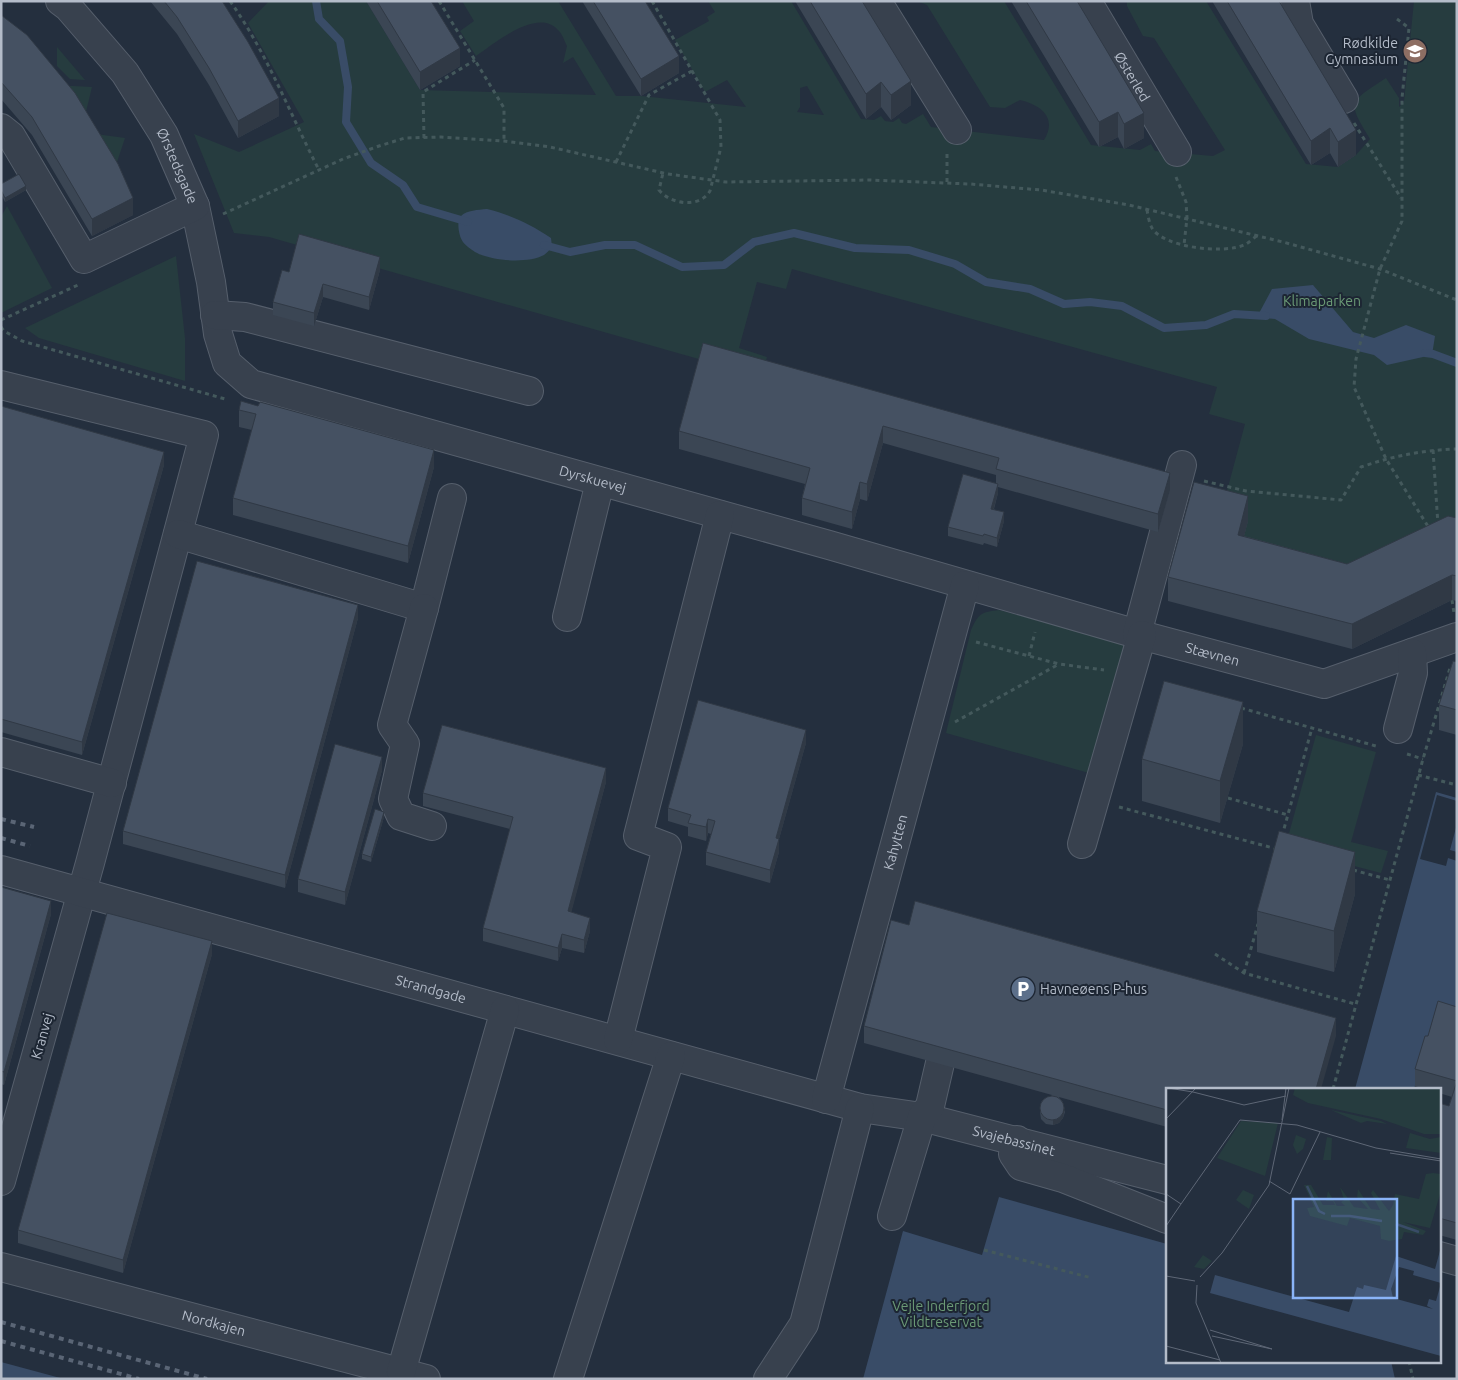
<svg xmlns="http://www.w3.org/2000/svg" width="1458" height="1380" font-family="Ubuntu,sans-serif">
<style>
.green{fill:#263c3f;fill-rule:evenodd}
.water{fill:#394c67}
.pier{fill:#242f3e}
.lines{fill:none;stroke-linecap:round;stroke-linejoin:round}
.stream{stroke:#394c67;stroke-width:8}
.minor-casing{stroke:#565f6c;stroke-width:30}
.path{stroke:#44595c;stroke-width:3;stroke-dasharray:4 4;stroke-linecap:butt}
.minor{stroke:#38414e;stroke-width:28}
.rail{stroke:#5a6575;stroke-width:4;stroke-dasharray:5 5;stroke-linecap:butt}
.wall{fill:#3b4654}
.shaded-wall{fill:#303945}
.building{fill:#455162;stroke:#303945}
.labels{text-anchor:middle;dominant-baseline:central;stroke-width:4;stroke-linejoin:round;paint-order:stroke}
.poi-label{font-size:14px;fill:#b4bcc9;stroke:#1d2633;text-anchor:end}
.street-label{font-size:14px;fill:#b4bcc9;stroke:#1d2633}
.park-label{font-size:14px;fill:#6b9a76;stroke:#1d2633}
.inset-river{fill:none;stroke:#394c67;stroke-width:2.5}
.inset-road{fill:none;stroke:#5e6776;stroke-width:1}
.view{fill:#8ab4f8;fill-opacity:0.15;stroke:#8ab4f8;stroke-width:2.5}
.inset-edge{fill:none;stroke:#b4bcc9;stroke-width:2.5}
</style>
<rect width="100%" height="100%" fill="#242f3e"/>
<g class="green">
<path d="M269,1h97l54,89 176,5 -23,-38 -10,6 4,-17c-3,-6 -5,-13 -10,-17 -21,-21 -63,15 -81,27l-16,-25 14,-10 -12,-20h96l58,95h25l105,11 -19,-27 -22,12 -30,-52 34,-19 -2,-4 8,-5 -7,-11h83l70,118 13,1 7,-4 4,5 8,1 6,-4 3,5 4,1 17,-10 8,13 113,13c14,-23 -4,-35 -24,-40l-15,8 -15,-1 -63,-102 -10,-4h87l87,144 49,5 11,-6 4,7 58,5 12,-6 -71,-112 -11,-2 -16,-30v-5h79l100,163 32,3 18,-12 14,-16c-23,-38 -22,-36 16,-61l13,20v9l5,-5 10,-101h43v542l-110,46 -109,-29 -17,-47 24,-89 -36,-10 8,-27 -425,-118 -6,20 -29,-7 -18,66 28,9 -5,20 -493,-140 -35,-4 -40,-99 45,18 65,-30 -56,-99zM807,86l17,29h-1l-26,-3 3,-5v-19z"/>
<polygon points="57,47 85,80 70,79 57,66"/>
<polygon points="54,85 92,87 83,124"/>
<polygon points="89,133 125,138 113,174"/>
<polygon points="7,206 52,288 1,313 1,217"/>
<polygon points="176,256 185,338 185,381 39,338 25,328"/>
<path d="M999,610l126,33 -36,130 -143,-40 25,-103c7,-16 10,-18 28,-20z"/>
<polygon points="1316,735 1376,752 1351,842 1388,851 1381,873 1285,848"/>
</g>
<g class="water">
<path d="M487,209c24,6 43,15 64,29l1,9c-3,3 -5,6 -8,8 -17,9 -53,6 -69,-3 -3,-2 -10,-7 -12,-10 -4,-5 -7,-21 -2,-26 6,-6 17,-6 26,-7z"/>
<polygon points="1313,285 1353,332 1374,338 1406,325 1435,336 1432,355 1387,365 1374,355 1309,339 1275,319 1257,317 1272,289"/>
<polygon points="1436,792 1457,798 1457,1010 1437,1004 1414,1089 1355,1089"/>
<polygon points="999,1197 1167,1244 1167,1361 1391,1361 1395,1379 863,1379 903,1231 982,1255"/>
<polygon points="1,1362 64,1379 1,1379"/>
</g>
<polygon class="pier" points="1437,795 1457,801 1457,824 1450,850 1457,852 1457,861 1448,858 1446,866 1420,859"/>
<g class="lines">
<g class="stream">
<polyline points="316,1 319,19 340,41 348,87 346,122 371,163 403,185 417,207 468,222"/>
<polyline points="544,245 570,252 605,245 635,245 682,267 724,265 754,242 794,233 855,248 909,250 955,264 986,282 1030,289 1064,304 1090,302 1122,306 1164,328 1206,325 1234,314 1266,316"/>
<polyline points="1425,353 1433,354 1457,363"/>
</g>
<defs>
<g id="minor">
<path id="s1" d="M60,1l8,6 57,66 39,62 31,71 16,76 7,52 9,29 24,21 578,161 308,89 187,50 133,-47"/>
<polyline points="877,1 957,130"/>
<path id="s2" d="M1087,1l90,151"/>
<polyline points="1295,1 1299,24 1344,99"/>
<polyline points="1,128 11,136 84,259 195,206"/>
<polyline points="215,315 245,317 529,391"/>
<polyline points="1,385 204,435 90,863 1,1181"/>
<polyline points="178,534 424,608 452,498"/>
<polyline points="424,608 392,725 405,744 393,799 401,816 432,826"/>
<polyline points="567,617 600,482"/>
<polyline points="1137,634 1182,465"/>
<polyline points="1398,729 1413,673 1412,653"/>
<polyline points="1,752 112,783"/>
<polyline points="1082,844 1142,635"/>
<path id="s3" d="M1,870l859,238 62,9 245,63"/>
<polyline points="618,1040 667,847 638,836 720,515"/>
<path id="s4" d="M826,1099l139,-514"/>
<polyline points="1017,1140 1013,1154 1021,1166 1063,1178 1167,1219"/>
<polyline points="892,1216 922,1117 930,1106 940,1063"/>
<polyline points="1439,1256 1457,1261"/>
<path id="s5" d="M1,1267l425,112"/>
<polyline points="401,1372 505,1010"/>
<polyline points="568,1379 671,1056"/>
<polyline points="768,1379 804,1324 860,1108"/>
</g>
</defs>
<use href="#minor" class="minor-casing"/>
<g class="path">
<path d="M230,1c37,52 60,113 89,169"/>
<polyline points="439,1 504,108 504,141"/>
<path d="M652,1l68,119 1,27 -11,44c-11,18 -40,13 -51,-1l4,-17"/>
<polyline points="1397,19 1409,28 1402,98 1402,221 1380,269 1356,359 1354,387 1386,459 1429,528"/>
<polyline points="1354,123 1401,198"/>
<polyline points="424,138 423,92 475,60"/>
<polyline points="947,154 947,183"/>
<polyline points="616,162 649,95 692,71"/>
<polyline points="1176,177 1186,202 1187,218 1184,245"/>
<path d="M1147,210c1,5 2,13 5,18 12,20 72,26 92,17 5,-2 9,-7 13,-9"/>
<polyline points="223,214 343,159 379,146 405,138 441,137 504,141 550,147 668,174 726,182 869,180 970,184 1041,190 1129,205 1283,242 1380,269 1457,300"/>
<polyline points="1,320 78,285"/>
<polyline points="1,327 4,331 22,341 225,399"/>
<polyline points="1433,450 1438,525"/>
<path d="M1204,481l42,10 95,9 20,-33c32,-11 62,-17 96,-18"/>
<polyline points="1452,600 1454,613"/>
<polyline points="976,642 1059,664 1104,670"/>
<polyline points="1029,656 1035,632"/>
<polyline points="1241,708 1376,746"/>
<polyline points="955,722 1059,664"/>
<polyline points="1407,754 1423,759"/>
<polyline points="1418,775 1457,785"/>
<polyline points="1228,798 1288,815"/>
<polyline points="1119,807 1277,849"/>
<polyline points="1282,836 1312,728"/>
<polyline points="1353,870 1390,880"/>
<polyline points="1215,954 1244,973 1355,1004"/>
<polyline points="1244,973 1258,924"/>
<polyline points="1333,1089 1423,759 1450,668"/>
<polyline points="984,1250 1092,1278"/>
<polyline points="1409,1361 1413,1379"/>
</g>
<use href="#minor" class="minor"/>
<g class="rail">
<polyline points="1,819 34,827"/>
<polyline points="1,838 30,846"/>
<polyline points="1,1322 207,1379"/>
<polyline points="1,1341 139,1379"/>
</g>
</g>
<g class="wall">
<polygon points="150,1 222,1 279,116 238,138 209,85 177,34"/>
<polygon points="366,1 431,1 460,66 420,90"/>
<polygon points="582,1 645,1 679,73 641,96"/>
<polygon points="795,1 862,1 911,105 891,120 881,107 866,119"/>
<polygon points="1011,1 1077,1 1144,138 1124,149 1118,137 1099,147"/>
<polygon points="1212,1 1279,1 1356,155 1338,167 1330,153 1311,165"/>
<polygon points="1,15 133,215 92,236 32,135 1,99"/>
<polygon points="1,184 26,190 5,202 1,194"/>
<polygon points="380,270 369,310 323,297 314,326 273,315 273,302 289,272"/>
<polygon points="703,343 1170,490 1158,532 998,487 998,493 994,509 1004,521 997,547 984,543 983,545 948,536 948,527 996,483 996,475 883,443 867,501 860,499 852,529 802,515 802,498 805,484 679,449 679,431"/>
<polygon points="1,406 164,465 82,755 1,732"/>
<polygon points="258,406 434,467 408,563 233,515 233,498 252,430 239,427 239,410"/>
<polygon points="1457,518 1457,601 1452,600 1352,649 1168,601 1168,577 1248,521 1244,536 1347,564"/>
<polygon points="358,618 285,888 123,844 123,831"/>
<polygon points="1457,662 1457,735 1439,730 1439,705"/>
<polygon points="806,743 779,839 779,852 770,883 706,865 706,852 711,834 708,833 706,841 688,836 688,827 668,821 668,808"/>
<polygon points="1243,744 1220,823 1142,801 1142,759"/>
<polygon points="382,770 345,905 298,892 298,879"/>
<polygon points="606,782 571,912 590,931 584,953 562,948 558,961 483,941 483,928 510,829 423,806 423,793"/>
<polygon points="384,817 371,862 362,859 362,854"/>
<polygon points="1,887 51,914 4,1085 1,1084"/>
<polygon points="1355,894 1334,972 1257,952 1257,911"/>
<polygon points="212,954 123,1273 18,1243 18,1230"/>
<polygon points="1457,1007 1457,1240 1439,1235 1439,1103 1449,1106 1452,1097 1439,1093 1439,1089 1424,1089 1415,1086 1415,1069 1428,1036"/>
<polygon points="864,1026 1336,1036 1167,1089 1167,1127 1059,1097 1065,1112 1063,1118 1059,1123 1053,1125 1046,1124 1041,1119 1040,1112 1040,1108 1052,1095 864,1043"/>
</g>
<g class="shaded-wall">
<polygon points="460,48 460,66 420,90 420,72"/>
<polygon points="679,56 679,73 641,96 641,79"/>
<polygon points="911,81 911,105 891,120 891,95"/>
<polygon points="881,82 881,107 866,119 866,94"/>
<polygon points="279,98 279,116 238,138 238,121"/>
<polygon points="1118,112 1118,137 1099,147 1099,122"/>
<polygon points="1144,113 1144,138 1124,149 1124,124"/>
<polygon points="1330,128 1330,153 1311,165 1311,141"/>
<polygon points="1356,130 1356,155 1338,167 1338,142"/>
<polygon points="26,186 26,190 5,202 5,198"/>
<polygon points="133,198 133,215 92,236 92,219"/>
<polygon points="380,257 380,270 369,310 369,297"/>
<polygon points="323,284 323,297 314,326 314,313"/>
<polygon points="883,426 883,443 867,501 867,484"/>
<polygon points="434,450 434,467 408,563 408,546"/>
<polygon points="164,452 164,465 82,755 82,742"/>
<polygon points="1170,473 1170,490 1158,532 1158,514"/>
<polygon points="860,482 860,499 852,529 852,512"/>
<polygon points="998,484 998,493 991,518 991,509"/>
<polygon points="1248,496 1248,521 1238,560 1238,535"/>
<polygon points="1004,512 1004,521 997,547 997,538"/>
<polygon points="1452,575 1452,600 1352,649 1352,624"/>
<polygon points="358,605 358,618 285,888 285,875"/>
<polygon points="1243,702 1243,744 1220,823 1220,781"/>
<polygon points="806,730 806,743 779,839 779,852 770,883 770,870 776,838"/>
<polygon points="382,757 382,770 345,905 345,892"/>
<polygon points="606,768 606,782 568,925 568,911"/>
<polygon points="384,812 384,817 371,862 371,857"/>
<polygon points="708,819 708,833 706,841 706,827"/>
<polygon points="1355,852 1355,894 1334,972 1334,931"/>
<polygon points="51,901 51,914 4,1085 4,1072"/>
<polygon points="590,918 590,931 584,953 584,940"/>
<polygon points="562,934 562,948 558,961 558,948"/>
<polygon points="212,941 212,954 123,1273 123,1260"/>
<polygon points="1336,1018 1336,1036 1321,1089 1316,1089"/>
<polygon points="1065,1107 1063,1118 1059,1123 1053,1125 1053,1120"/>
</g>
<g class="building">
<polygon points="164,1 222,1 248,42 279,98 238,121 209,68 177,17"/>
<polygon points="377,1 431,1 460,48 420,72"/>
<polygon points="593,1 645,1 679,56 641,79"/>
<polygon points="810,1 862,1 911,81 891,95 881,82 866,94"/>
<polygon points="1026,1 1077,1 1144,113 1124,124 1118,112 1099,122"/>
<polygon points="1227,1 1279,1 1356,130 1338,142 1330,128 1311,141"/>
<polygon points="1,15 27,35 75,93 118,164 133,198 92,219 32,117 1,82"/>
<polygon points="19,174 26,186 5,198 1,190 1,184"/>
<polygon points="299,234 380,257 369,297 323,284 314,313 273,302 282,270 289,272"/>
<polygon points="703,343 1170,473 1158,514 996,469 999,458 883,426 867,484 860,482 852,512 802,498 810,468 679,431"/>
<polygon points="241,401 258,406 260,402 434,450 408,546 233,498 256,414 239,410"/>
<polygon points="1,406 164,452 82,742 1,719"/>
<polygon points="963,474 998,484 991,509 1004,512 997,538 984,534 983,536 948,527"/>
<polygon points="1194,482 1248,496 1238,535 1347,564 1448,516 1457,518 1457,576 1452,575 1352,624 1168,577"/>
<polygon points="197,561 358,605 285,875 123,831"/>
<polygon points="1453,661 1457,662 1457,710 1439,705"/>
<polygon points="1164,681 1243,702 1220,781 1142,759"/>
<polygon points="698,700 806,730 776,838 779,839 770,870 706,852 715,821 708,819 706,827 688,823 691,815 668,808"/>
<polygon points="442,725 606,768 568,911 590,918 584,940 562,934 558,948 483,928 513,817 423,793"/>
<polygon points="335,744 382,757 345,892 298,879"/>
<polygon points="375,809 384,812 371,857 362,854"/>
<polygon points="1279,831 1355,852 1334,931 1257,911"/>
<polygon points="1,887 51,901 4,1072 1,1071"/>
<polygon points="915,901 1336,1018 1316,1089 1167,1089 1167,1110 864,1026 891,920 909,925"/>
<polygon points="107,913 212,941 123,1260 18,1230"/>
<polygon points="1438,1001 1457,1007 1457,1223 1439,1218 1439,1103 1449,1106 1457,1081 1415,1069 1425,1036 1428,1036"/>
<circle cx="1052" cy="1108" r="12"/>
</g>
<defs>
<symbol id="school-disc" viewBox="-11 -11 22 22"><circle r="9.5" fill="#8d6e63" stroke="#1d2633"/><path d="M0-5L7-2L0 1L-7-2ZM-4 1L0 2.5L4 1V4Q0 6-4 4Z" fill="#fff"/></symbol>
<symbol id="parking-disc" viewBox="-11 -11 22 22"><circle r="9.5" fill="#5c6f8a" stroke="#1d2633"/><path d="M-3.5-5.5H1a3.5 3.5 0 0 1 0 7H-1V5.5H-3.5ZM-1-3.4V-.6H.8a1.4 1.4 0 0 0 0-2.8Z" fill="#fff"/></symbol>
</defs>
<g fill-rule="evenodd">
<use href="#school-disc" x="1401" y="37" width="28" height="28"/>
<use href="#parking-disc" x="1009" y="975" width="28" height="28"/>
</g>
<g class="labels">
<g class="poi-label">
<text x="1398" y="43">Rødkilde<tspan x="1398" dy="16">Gymnasium</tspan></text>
<text x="1040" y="989" text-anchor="start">Havneøens P-hus</text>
</g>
<g class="street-label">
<text stroke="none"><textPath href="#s2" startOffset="88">Østerled</textPath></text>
<text stroke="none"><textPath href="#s1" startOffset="204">Ørstedsgade</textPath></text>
<text stroke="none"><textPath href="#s1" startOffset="795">Dyrskuevej</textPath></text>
<text stroke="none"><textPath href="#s1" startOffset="1439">Stævnen</textPath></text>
<text stroke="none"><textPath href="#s4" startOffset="266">Kahytten</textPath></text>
<text stroke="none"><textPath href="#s3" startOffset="446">Strandgade</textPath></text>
<text transform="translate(42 1036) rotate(-74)">Kranvej</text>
<text stroke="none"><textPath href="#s3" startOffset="1049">Svajebassinet</textPath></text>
<text stroke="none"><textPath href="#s5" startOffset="220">Nordkajen</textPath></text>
</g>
<g class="park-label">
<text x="1322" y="301">Klimaparken</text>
<text x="941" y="1306">Vejle Inderfjord<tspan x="941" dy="16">Vildtreservat</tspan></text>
</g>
</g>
<g transform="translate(1166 1088)">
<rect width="275" height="275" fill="#242f3e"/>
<path d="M129,0h146v46h-17l-43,-15 -73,-16 -15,-8zM165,22l50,11 6,3 -20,-3 -6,2zM75,33l37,2 -13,53 -48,-18zM244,45l20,6 11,-2v16l-35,-5zM130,47l10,4 -3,10 -6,5 -4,-9zM161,49l5,1 -1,22h-8zM267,85l8,1v17l-11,37 -27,-6 23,9 -3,4 -19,-3 -2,7 -13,2 -8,-2 -1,-13 -30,-8 -3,8 -37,-10 -3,-8 7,-1 -10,-22h7l12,20h12l-2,-4h-7l2,-10 9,15h8l-4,-4 3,-2 -4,-13 14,20 14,2 -11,-12 1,-8 13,20 9,1 -9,-17 2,-3 16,21 4,-6 2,-11 24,5 7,-25zM77,102l11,5 -5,14 -13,-9zM37,167l9,6 -8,8 -10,-2z" fill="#263c3f"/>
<path d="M275,159v109l-231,-63 5,-18 134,37 8,-25 6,2 1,-4 22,5 10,-34 39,13zM233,179l15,4 -1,4 28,8 -5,18 -7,-2 -2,7 6,3 -40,-11 -2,-9z" fill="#394c67" fill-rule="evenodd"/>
<path class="inset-river" d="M141,98l12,25 6,3M165,128h19l32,5M230,136l23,8"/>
<path class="inset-road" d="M2,0l25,4M27,4l51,13 42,-9M0,31l30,-31M116,32l4,-32M224,65l51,8M103,93l21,13 30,-62M0,106l15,10 -15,22M15,116l59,-84 57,5 79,23 65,11M0,188l29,5M34,189l22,-24 47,-68 20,-97M31,197l-1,18 25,60M44,242l62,19M46,248l60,13M0,258l54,14"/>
<path class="view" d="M127,111h104v99h-104z"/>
<rect width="275" height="275" class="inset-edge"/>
</g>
<rect width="1458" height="1380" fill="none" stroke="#b4bcc9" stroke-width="5"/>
</svg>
